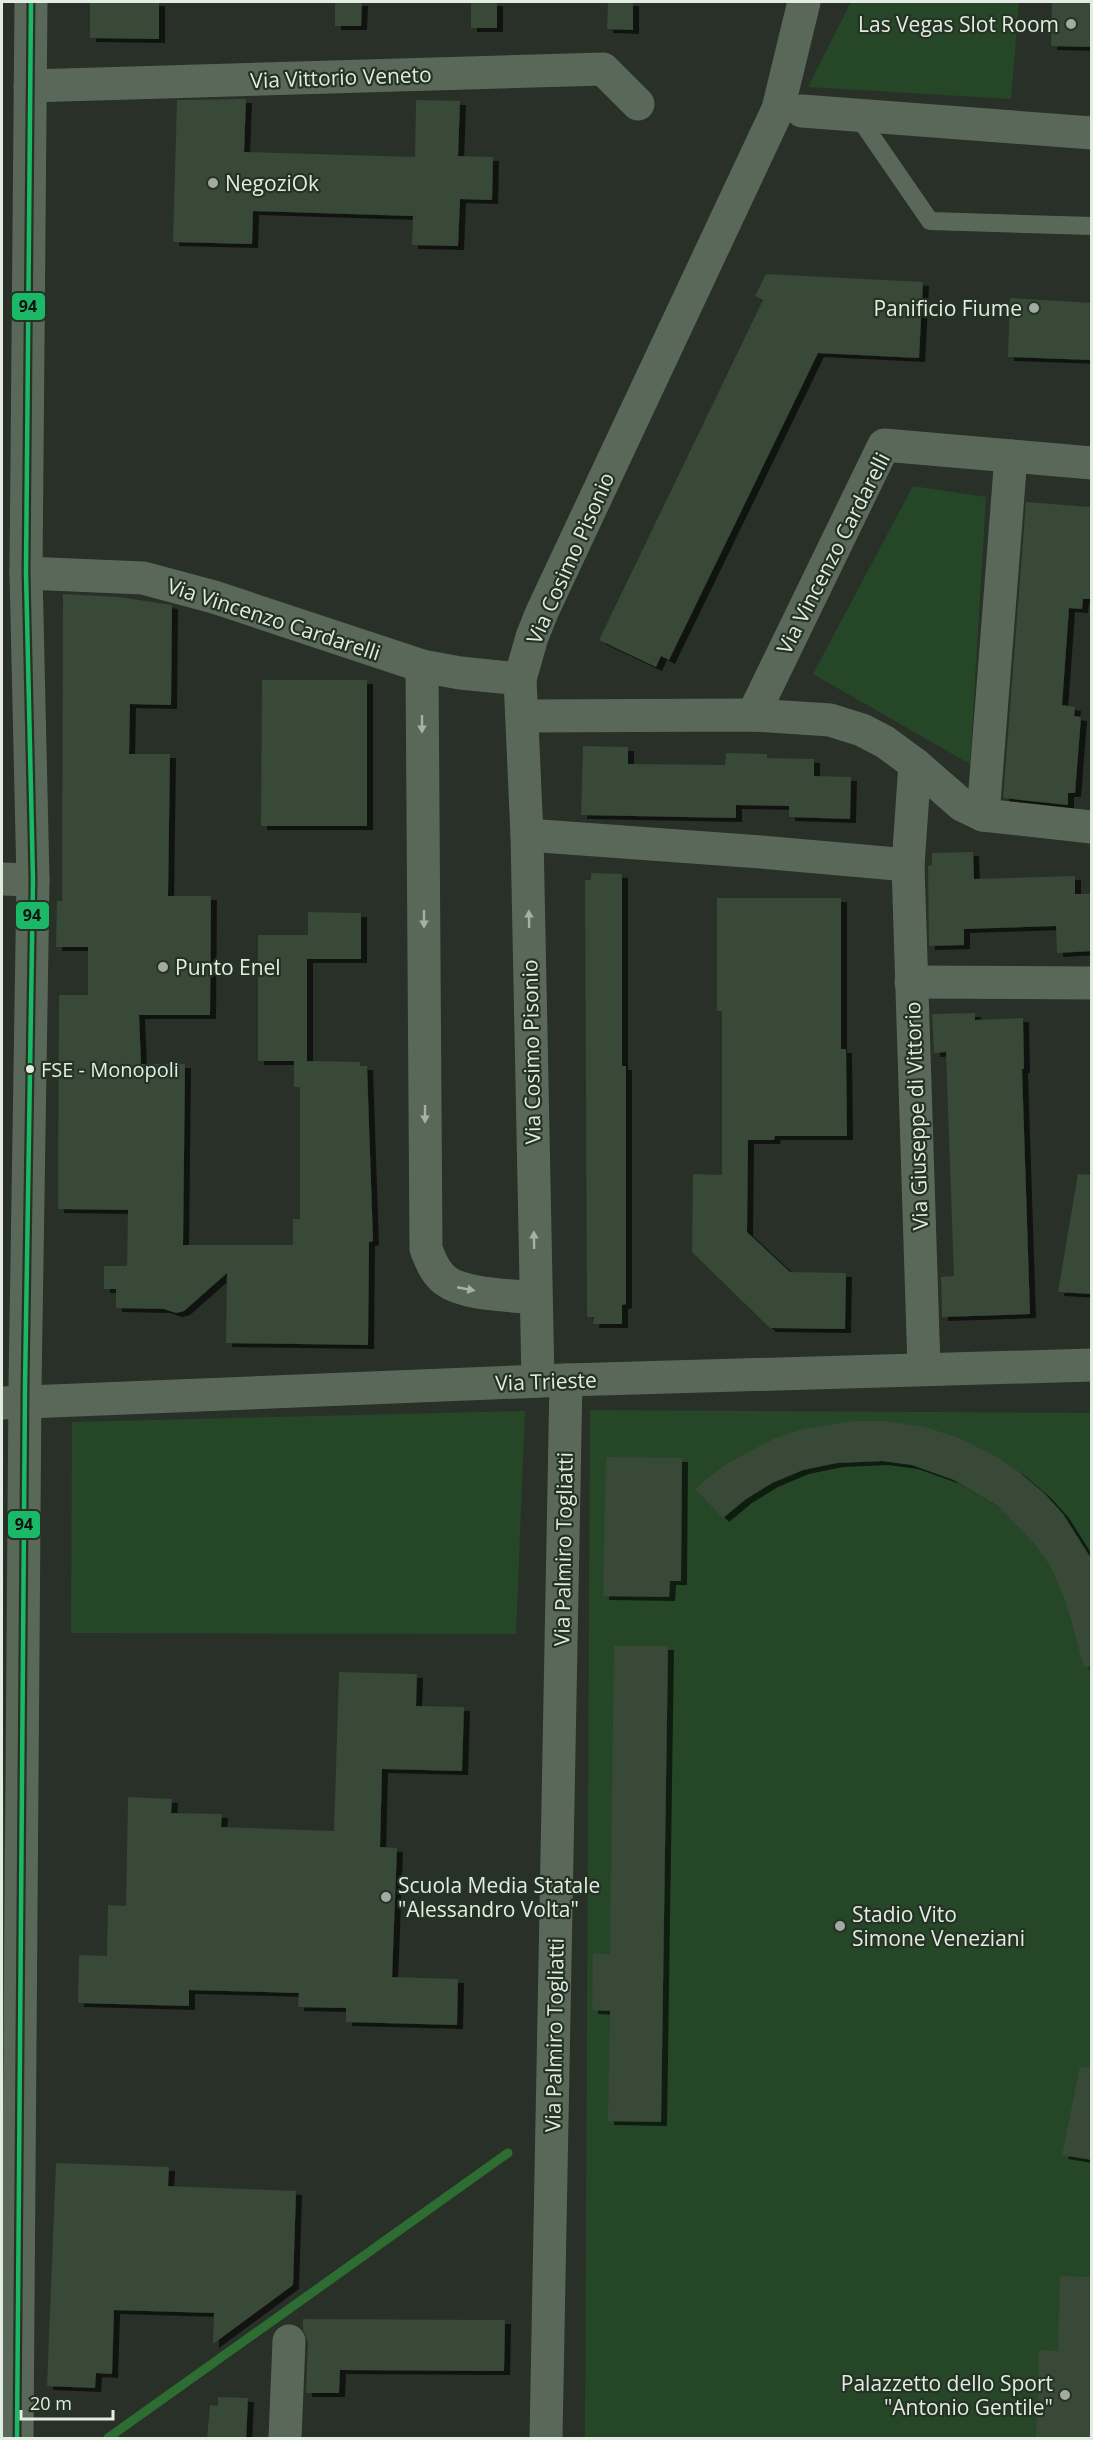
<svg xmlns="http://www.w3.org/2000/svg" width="1093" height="2440" font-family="'Open Sans',sans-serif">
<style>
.green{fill:#264727}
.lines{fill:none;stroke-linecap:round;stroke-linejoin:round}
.stream{stroke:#2e6d31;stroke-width:9}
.building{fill:#374839;filter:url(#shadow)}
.service{stroke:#5a685a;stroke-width:18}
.minor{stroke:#5a685a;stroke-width:33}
.bus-1-casing{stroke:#253325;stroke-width:9}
.bus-1{stroke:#1ab867;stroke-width:4.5}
.oneway{fill:#a5b1a5}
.poi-dot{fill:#a2aaa2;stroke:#253325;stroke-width:2}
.bus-dot{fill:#e3ece3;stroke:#253325;stroke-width:2}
.labels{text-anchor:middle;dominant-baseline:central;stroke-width:4.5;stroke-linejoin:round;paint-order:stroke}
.bus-label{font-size:20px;fill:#e3ece3;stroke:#253325;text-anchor:start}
.poi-label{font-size:21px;fill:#e3ece3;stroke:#253325;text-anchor:start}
.street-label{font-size:21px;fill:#e3ece3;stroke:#253325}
.line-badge{stroke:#253325;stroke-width:2}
.pale-badge-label{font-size:16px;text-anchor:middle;font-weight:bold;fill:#111}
</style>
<defs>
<filter id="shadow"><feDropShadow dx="6" dy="4" stdDeviation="0" flood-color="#0009"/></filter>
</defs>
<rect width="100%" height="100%" fill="#283028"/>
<g class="green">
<polygon points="851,2 1019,2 1011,99 808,87"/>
<polygon points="913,486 986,497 970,764 813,674"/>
<polygon points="590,1410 1091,1413 1091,2438 585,2438"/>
<polygon points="525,1411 516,1634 71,1633 72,1422"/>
<polygon points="2,1710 9,2046 2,2046"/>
</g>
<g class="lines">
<polyline class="stream" points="108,2438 508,2153"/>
</g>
<g class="building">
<polygon points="90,2 159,2 159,39 90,38"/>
<polygon points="335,2 362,2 361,26 335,26"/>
<rect x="471" y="2" width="26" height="26"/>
<polygon points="608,2 633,2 633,30 607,29"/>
<polygon points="1052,2 1092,2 1092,47 1051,46"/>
<polygon points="246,99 244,152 415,157 416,100 460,101 458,156 493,157 492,200 460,199 458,246 412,245 413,216 253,211 252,244 173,242 177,100"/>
<polygon points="766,274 923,282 919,358 818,353 669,660 661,656 656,667 599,640 763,300 755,296"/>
<polygon points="1010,298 1092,303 1092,360 1008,357"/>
<polygon points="1026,502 1091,507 1090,599 1083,599 1082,609 1069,608 1062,705 1075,707 1074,716 1081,717 1075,793 1068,793 1068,805 1003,798"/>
<polygon points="63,594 119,597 172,605 171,705 130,704 129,754 170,754 168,896 211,896 210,1015 139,1015 141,1064 185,1064 183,1245 293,1245 293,1219 300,1219 300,1087 294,1087 294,1061 258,1061 258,935 308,935 308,912 361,913 361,959 307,959 307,1061 360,1062 360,1066 367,1066 373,1241 369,1242 368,1345 226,1343 227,1273 184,1311 176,1313 164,1309 116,1308 116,1289 104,1289 104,1266 127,1266 128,1210 58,1209 59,995 88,995 88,947 56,947 57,901 62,901"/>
<polygon points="262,680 367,680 367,826 261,826"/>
<polygon points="583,746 628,747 628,764 725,765 726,753 767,754 767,758 814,759 814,776 851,777 850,819 789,817 789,806 736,805 736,818 581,815"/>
<polygon points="973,852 974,879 1075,876 1075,894 1092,894 1092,951 1057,953 1056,926 964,929 964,945 929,946 928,866 932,865 932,853"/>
<polygon points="591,873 622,874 622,1066 626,1066 626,1304 622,1305 622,1324 593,1324 594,1317 587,1317 585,880 591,880"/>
<polygon points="717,898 841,898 841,1049 846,1049 847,1136 775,1136 774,1140 748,1140 747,1232 790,1272 846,1273 845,1329 770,1328 692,1252 693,1174 722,1175 722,1011 717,1011"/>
<polygon points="975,1013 975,1020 1023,1018 1024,1069 1022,1069 1030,1314 942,1317 941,1277 954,1276 946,1052 934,1053 932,1014"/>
<polygon points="1078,1174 1092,1175 1092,1294 1058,1292"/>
<polygon points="853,1421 885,1421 925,1427 959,1438 995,1456 1018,1471 1045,1494 1063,1514 1092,1560 1092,1666 1084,1667 1066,1602 1051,1567 1034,1543 999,1507 954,1480 912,1465 882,1461 837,1463 803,1470 772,1483 746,1499 723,1518 695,1489 723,1466 775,1438 804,1429"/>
<polygon points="606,1457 682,1458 681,1581 670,1581 669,1597 603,1596"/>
<polygon points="614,1646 668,1646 661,2122 608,2121 610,2011 592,2010 593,1954 610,1954"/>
<polygon points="339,1672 417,1674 416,1706 464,1707 462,1771 382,1769 380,1847 397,1848 392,1977 458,1979 457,2025 346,2022 346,2008 298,2007 299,1993 189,1990 189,2006 78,2003 79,1955 107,1956 108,1905 126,1906 128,1797 172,1799 171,1813 222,1814 221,1827 334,1831"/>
<polygon points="1080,2067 1092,2068 1092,2160 1062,2155"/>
<polygon points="56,2163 169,2167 168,2186 296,2191 293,2285 213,2344 214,2313 114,2310 112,2374 96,2373 95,2388 47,2386"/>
<polygon points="1060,2276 1092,2277 1092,2439 1036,2439 1039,2350 1058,2351"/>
<polygon points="303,2319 505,2320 504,2371 340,2370 339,2393 306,2393 308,2342 303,2329"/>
<polygon points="218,2397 248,2398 246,2439 207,2439 210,2405 218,2406"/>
</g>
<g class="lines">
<polyline class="service" points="857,115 930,221 1092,226"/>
<g class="minor">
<polyline points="30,86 603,69 638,104"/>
<polyline points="802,111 1092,133"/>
<polyline points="26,573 143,578 214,597 422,666 460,673 520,679"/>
<path d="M422,666l4,583c5,12 9,24 20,32 19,14 65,14 89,17"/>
<polyline points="753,715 884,445 1092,463"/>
<polyline points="522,716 753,715 830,720 862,730 885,742 915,764 962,805 983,815 1092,827"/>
<polyline points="915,764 908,865 924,1368"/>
<polyline points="983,815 1011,456"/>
<polyline points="527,835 761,852 908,865"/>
<polyline points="2,879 33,880"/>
<polyline points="911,982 1092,983"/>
<polyline points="538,1381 527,835 520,679 532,637 542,612 778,109 804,2"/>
<polyline points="2,1403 566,1380 1092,1365"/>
<polyline points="17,2438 25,1387 33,880 26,573 31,2"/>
<polyline points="285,2438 289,2341"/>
<polyline points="546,2438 566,1380"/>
</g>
<defs>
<polyline id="bus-1" points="17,2438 25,1387 33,880 26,573 31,2"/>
</defs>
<use href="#bus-1" class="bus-1-casing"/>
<use href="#bus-1" class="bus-1"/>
</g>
<defs><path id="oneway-solid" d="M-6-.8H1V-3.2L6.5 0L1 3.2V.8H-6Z" transform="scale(1.5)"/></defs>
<g class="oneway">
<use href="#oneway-solid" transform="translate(422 724) rotate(90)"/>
<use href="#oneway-solid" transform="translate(424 919) rotate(90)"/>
<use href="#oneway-solid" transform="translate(529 919) rotate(-91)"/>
<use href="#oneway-solid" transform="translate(425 1114) rotate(90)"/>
<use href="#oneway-solid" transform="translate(534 1240) rotate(-91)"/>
<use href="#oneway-solid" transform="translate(466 1289) rotate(11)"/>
</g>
<g class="poi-dot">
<circle cx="1071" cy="24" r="6"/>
<circle cx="213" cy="183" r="6"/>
<circle cx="1034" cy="308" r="6"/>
<circle cx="163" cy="967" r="6"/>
<circle cx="386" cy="1897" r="6"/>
<circle cx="840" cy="1926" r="6"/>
<circle cx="1065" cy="2395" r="6"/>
</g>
<circle class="bus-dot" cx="30" cy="1069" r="5"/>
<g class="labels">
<g class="bus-label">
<text x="41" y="1069">FSE - Monopoli</text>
</g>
<g class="poi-label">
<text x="1059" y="24" text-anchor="end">Las Vegas Slot Room</text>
<text x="225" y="183">NegoziOk</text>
<text x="1022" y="308" text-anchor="end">Panificio Fiume</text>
<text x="175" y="967">Punto Enel</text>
<text x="398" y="1885">Scuola Media Statale<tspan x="398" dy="24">"Alessandro Volta"</tspan></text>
<text x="852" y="1914">Stadio Vito<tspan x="852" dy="24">Simone Veneziani</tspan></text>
<text x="1053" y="2383" text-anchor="end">Palazzetto dello Sport<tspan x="1053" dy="24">"Antonio Gentile"</tspan></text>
</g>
<g class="street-label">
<text transform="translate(341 77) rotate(-2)">Via Vittorio Veneto</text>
<text transform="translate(833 553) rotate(-63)">Via Vincenzo Cardarelli</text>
<text transform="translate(570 558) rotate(-66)">Via Cosimo Pisonio</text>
<text transform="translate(274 619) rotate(18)">Via Vincenzo Cardarelli</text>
<text transform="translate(531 1052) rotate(-91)">Via Cosimo Pisonio</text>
<text transform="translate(916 1116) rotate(-92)">Via Giuseppe di Vittorio</text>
<text transform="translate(546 1381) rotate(-2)">Via Trieste</text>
<text transform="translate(563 1549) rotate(-89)">Via Palmiro Togliatti</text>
<text transform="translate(554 2035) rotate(-89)">Via Palmiro Togliatti</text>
</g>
</g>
<g class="line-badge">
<rect x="11" y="292" width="35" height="29" rx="6" fill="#1ab867"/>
<rect x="15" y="901" width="35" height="29" rx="6" fill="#1ab867"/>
<rect x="7" y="1510" width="34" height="29" rx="6" fill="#1ab867"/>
</g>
<g class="pale-badge-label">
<text x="28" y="312">94</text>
<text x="32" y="921">94</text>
<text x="24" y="1530">94</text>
</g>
<rect width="1093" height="2440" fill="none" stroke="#e3ece3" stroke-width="6"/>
<path d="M21 2410v9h92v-9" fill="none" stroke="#e3ece3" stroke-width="3"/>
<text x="30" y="2410" font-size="18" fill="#e3ece3" stroke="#253325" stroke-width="4.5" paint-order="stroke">20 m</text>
</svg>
